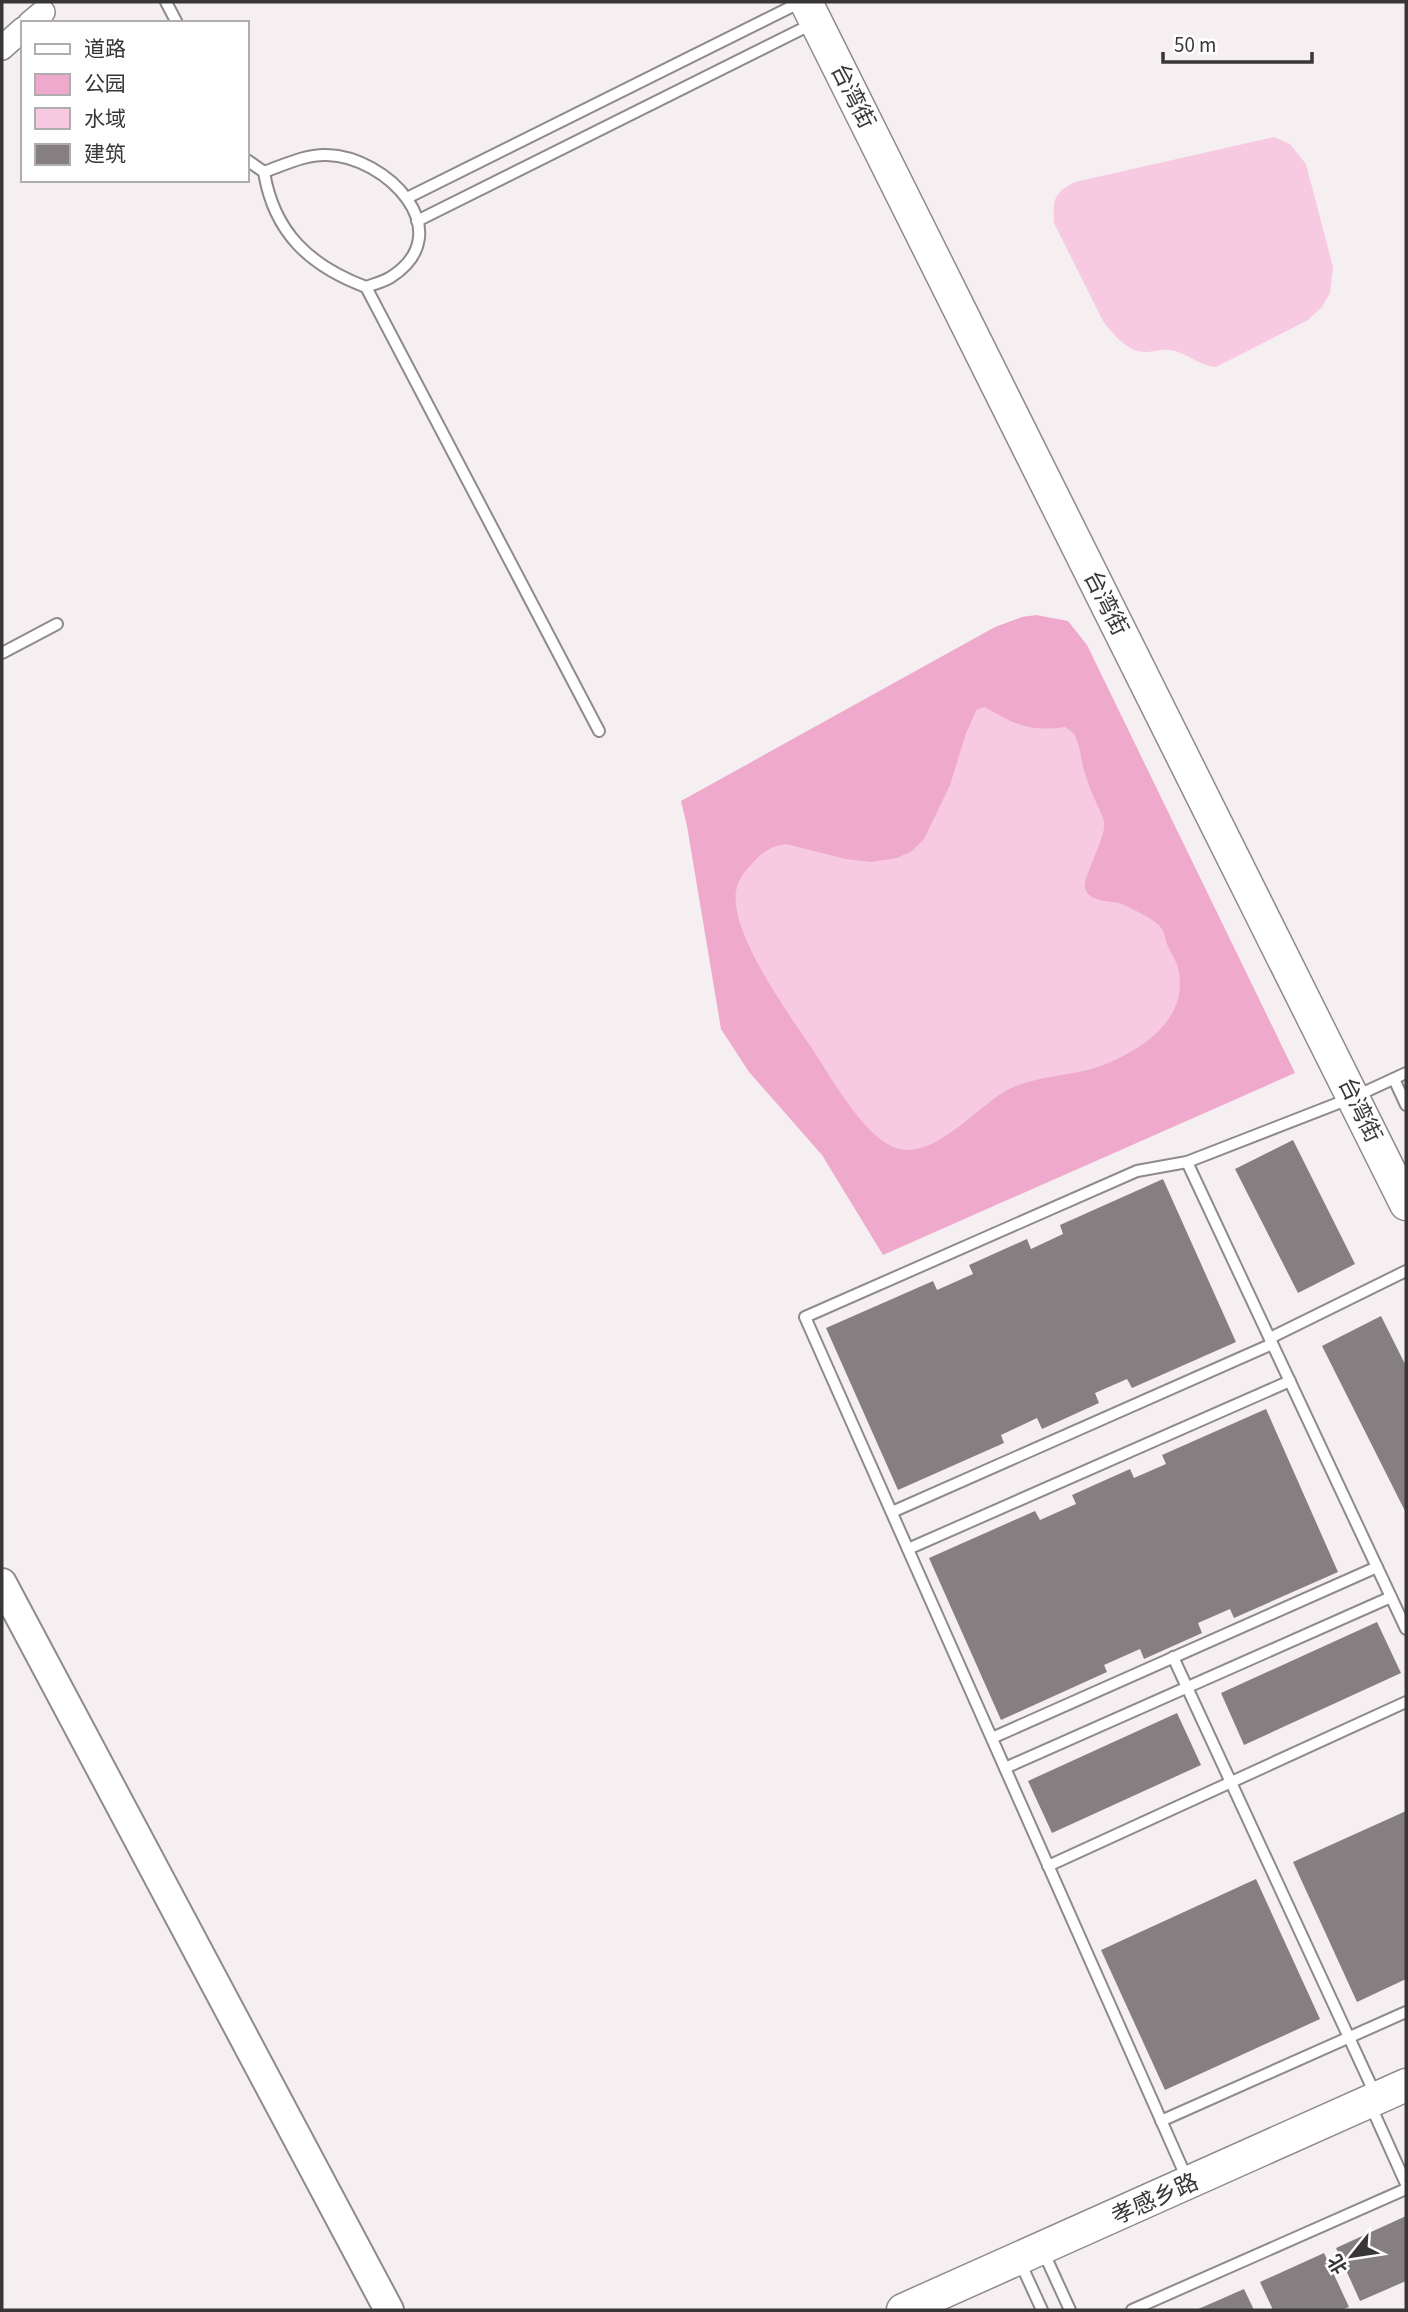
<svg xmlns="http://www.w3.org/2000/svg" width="1408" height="2312" font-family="'Source Sans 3','Noto Sans SC',sans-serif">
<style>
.green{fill:#eea9cd}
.water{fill:#f7cae1}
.building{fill:#857f82}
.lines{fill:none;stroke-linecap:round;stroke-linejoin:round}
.service-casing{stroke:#8f8a8c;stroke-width:14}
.minor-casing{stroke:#8f8a8c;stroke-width:26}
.tertiary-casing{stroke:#8f8a8c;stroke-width:32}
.secondary-casing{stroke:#8f8a8c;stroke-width:35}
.service{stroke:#fff;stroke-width:10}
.minor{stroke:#fff;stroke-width:23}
.tertiary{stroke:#fff;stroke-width:28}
.secondary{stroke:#fff;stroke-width:32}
.labels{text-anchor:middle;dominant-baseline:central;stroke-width:5;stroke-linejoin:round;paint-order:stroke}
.street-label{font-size:23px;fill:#393638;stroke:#fefefe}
</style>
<rect width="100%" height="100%" fill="#f5eff2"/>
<polygon class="green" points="1036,615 1068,621 1087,645 1295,1073 883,1255 822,1155 749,1072 721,1029 687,826 681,801 995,627 1022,617"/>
<g class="water">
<path d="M1274,137l16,7 16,20 27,103 -3,26 -9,15 -13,12 -92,47c-15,-1 -27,-12 -41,-16 -9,-3 -19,0 -28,1 -19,1 -34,-18 -44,-31l-49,-98c-1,-23 -1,-30 21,-41z"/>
<path d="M985,707c30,18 45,25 80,20 5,3 9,6 11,11 5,11 5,24 9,36 4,13 10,26 16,39 2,5 4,9 3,15 -2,17 -21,49 -19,60 4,15 26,12 37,16 12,6 32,14 40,25 3,5 3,10 5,15 4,10 11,18 12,29 8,48 -39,78 -78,93 -31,11 -69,9 -97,26 -27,16 -69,65 -104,57 -34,-7 -70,-74 -89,-102 -22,-32 -86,-121 -74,-160 2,-8 8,-16 14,-22 9,-12 20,-19 35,-21l60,15 25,3 26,-4 15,-7 12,-12 26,-54 16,-52 11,-24z"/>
</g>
<g class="building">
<polygon points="1293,1140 1355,1264 1298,1293 1235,1169"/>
<polygon points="1163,1179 1236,1342 1132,1388 1127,1379 1095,1393 1099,1403 1042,1429 1037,1418 1001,1435 1004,1443 898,1490 826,1328 933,1281 937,1290 973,1274 969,1265 1027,1239 1031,1249 1063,1234 1060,1225"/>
<polygon points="1381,1316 1406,1366 1406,1513 1322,1346"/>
<polygon points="1266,1409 1338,1572 1234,1618 1230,1609 1198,1623 1202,1633 1144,1659 1140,1649 1104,1665 1107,1672 1001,1720 929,1558 1035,1511 1040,1520 1076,1504 1072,1495 1130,1469 1134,1478 1166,1464 1162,1455"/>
<polygon points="1377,1622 1401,1673 1244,1745 1221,1693"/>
<polygon points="1177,1713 1201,1765 1052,1833 1028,1781"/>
<polygon points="1406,1811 1406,1979 1357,2002 1293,1862"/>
<polygon points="1256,1879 1320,2019 1165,2090 1101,1950"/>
<polygon points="1406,2216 1406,2281 1360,2301 1336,2248"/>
<polygon points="1324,2253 1349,2307 1341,2310 1273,2310 1260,2282"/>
<polygon points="1244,2289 1254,2310 1196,2310"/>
</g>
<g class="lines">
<defs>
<g id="service">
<polyline points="166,2 177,23"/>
<path d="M247,160l17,12c10,61 46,94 102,115 8,-3 17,-5 25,-10 70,-45 -5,-121 -64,-122 -21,-1 -43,10 -63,17"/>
<polyline points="407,198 801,2"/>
<polyline points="417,221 812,24"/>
<polyline points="366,287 599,731"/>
<polyline points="2,653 57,624"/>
<polyline points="1394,1079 1406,1105"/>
<polyline points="1187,1162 1406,1629"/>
<polyline points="1270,1338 1406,1271"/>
<polyline points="892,1512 1272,1344"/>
<polyline points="908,1549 1290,1381"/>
<polyline points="1173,1657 1376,2096"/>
<polyline points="992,1738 1377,1567"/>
<polyline points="1005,1768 1391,1597"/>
<polyline points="1048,1866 1406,1702"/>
<polyline points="1370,2104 1406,2184"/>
<polyline points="1161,2121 1406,2012"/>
<polyline points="1188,2181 805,1317 1137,1171 1187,1162 1354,1097 1406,1073"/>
<polyline points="1042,2249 1070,2310"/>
<polyline points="1020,2262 1042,2310"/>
<polyline points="1132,2310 1406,2189"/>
</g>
<g id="minor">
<polyline points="30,23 43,12"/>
<polyline points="2,48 23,29"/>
</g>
<polyline id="tertiary" points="2,1583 389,2310"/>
<g id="secondary">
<polyline points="806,2 1406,1204"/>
<polyline points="903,2310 1406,2085"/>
</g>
</defs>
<use href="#service" class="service-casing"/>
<use href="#minor" class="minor-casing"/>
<use href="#tertiary" class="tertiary-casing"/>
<use href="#secondary" class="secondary-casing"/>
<use href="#service" class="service"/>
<use href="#minor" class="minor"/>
<use href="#tertiary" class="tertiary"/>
<use href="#secondary" class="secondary"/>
</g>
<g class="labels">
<g class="street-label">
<text transform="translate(853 96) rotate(63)">台湾街</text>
<text transform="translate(1106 603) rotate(63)">台湾街</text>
<text transform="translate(1360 1110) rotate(64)">台湾街</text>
<text transform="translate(1155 2199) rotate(-24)">孝感乡路</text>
</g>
</g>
<rect width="1408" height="2312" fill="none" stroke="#393638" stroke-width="7"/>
<rect x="21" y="21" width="228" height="161" fill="#fefefe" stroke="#afaeaf" stroke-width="2"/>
<rect x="35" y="44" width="35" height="10" fill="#ffffff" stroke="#afaeaf" stroke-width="2"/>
<text x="84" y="56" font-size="21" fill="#393638">道路</text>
<rect x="35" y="74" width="35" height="21" fill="#eea9cd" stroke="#afaeaf" stroke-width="2"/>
<text x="84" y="91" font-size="21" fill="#393638">公园</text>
<rect x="35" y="108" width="35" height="21" fill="#f7cae1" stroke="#afaeaf" stroke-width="2"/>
<text x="84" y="126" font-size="21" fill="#393638">水域</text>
<rect x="35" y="144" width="35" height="21" fill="#857f82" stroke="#afaeaf" stroke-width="2"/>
<text x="84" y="161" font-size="21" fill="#393638">建筑</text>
<g transform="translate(1352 2256) rotate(240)" stroke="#fefefe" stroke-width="5" paint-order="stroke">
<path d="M0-5L12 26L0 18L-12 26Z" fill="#393638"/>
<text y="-10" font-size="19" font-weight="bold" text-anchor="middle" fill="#393638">北</text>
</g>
<path d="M1163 52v10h149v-10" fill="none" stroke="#393638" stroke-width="3.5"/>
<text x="1174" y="52" font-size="21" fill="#393638" stroke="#fefefe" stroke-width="5" paint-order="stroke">50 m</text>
</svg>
